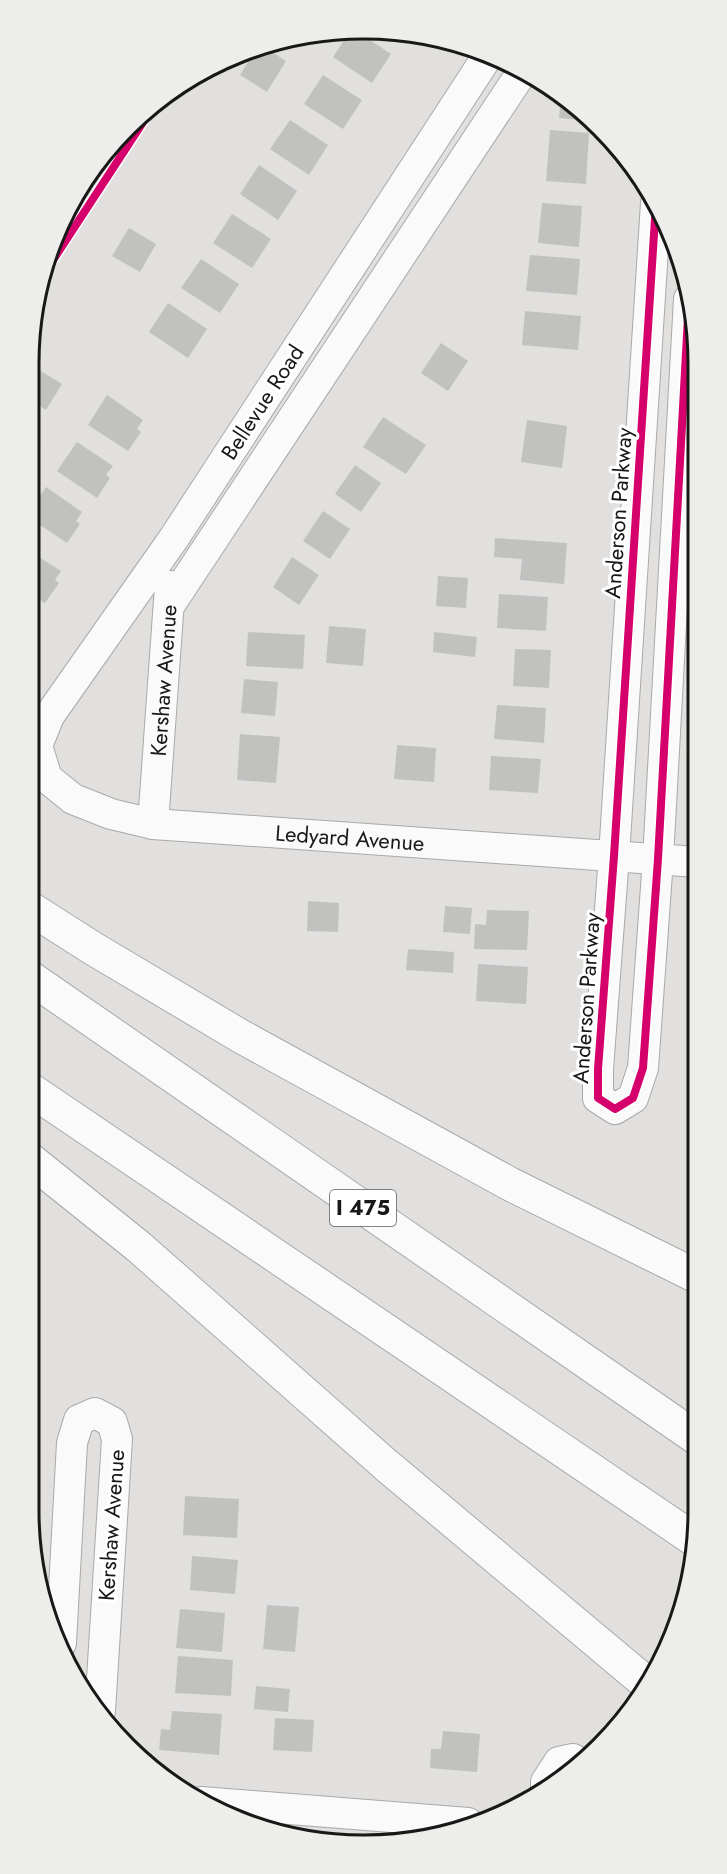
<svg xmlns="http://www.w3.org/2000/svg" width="727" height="1874" font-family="Jost,sans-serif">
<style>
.building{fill:#c1c1c0}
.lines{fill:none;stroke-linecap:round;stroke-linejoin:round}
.minor-casing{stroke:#aaa9a8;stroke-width:32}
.highway-casing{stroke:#aaa9a8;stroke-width:35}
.minor{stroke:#fafafa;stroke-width:30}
.highway{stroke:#fafafa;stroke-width:33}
.cycleway-casing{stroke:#fff;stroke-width:11}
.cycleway{stroke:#d6006c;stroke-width:8}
.labels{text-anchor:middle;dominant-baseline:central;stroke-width:6;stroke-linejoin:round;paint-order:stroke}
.shield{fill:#fff;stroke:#5d5d5c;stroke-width:1.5}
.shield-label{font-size:21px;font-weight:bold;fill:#181816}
.street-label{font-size:22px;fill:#181816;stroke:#fff}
.rim{fill:none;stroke:#181816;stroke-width:3}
</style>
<rect width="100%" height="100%" fill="#e1e0df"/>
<g class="building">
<polygon points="349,33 361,34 391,54 372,83 333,57"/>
<polygon points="267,49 286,61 267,92 240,75 253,54"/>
<polygon points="323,75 362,100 343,129 304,104"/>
<polygon points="561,95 582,114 591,121 559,118"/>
<polygon points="290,120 328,145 309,175 270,149"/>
<polygon points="550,130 589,133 586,184 546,181"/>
<polygon points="259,165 297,191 278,220 240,194"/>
<polygon points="542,203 582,206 579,247 538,243"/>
<polygon points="232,214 271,239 252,268 213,243"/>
<polygon points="129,228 156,244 140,272 112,256"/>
<polygon points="530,255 580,259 577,295 526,291"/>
<polygon points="201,259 239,284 220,313 181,288"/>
<polygon points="168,303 207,329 188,358 149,332"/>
<polygon points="525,311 581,316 578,350 522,345"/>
<polygon points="441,343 468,361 448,391 421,373"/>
<polygon points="31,365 62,384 46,410 28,399 28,370"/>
<polygon points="107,395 143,420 137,429 141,432 128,451 88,425"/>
<polygon points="383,417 426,445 406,474 363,447"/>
<polygon points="527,420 567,426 562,468 521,462"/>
<polygon points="28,424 39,430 28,447"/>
<polygon points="77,442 113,466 106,475 110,478 97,498 57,471"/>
<polygon points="355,465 381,483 361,512 335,494"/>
<polygon points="46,487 82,512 76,521 80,524 67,543 28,517 28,513"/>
<polygon points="323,511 350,529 330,559 303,541"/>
<polygon points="495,538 567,543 564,584 520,580 522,559 494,557"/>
<polygon points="28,550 61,571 55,580 59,583 45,603 28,593"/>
<polygon points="292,557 319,575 299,605 273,587"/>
<polygon points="438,576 468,578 466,608 436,606"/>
<polygon points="499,594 548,597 546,631 497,628"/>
<polygon points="329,626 366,629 363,666 326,663"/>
<polygon points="248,632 305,635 303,669 246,666"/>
<polygon points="434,632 477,637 475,657 433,652"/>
<polygon points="515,649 551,650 549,688 513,686"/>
<polygon points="244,679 278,682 275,716 241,713"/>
<polygon points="497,705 546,708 544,743 494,739"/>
<polygon points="240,734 280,737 276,783 237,780"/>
<polygon points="397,745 436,748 434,782 394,779"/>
<polygon points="491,756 541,759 538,793 489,790"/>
<polygon points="308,901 339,903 338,932 307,931"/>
<polygon points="445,906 472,908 470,934 443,932"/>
<polygon points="487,910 529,911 527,950 474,949 475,924 486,925"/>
<polygon points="408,949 454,952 453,973 406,970"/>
<polygon points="478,964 528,967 526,1004 476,1001"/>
<polygon points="185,1496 239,1499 237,1538 183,1535"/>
<polygon points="192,1556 238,1560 235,1594 190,1590"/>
<polygon points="267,1605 299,1607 295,1652 263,1649"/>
<polygon points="180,1609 225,1613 222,1652 176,1648"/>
<polygon points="178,1656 233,1660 231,1696 175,1693"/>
<polygon points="256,1686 290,1689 288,1712 254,1709"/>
<polygon points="172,1711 222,1714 219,1755 159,1750 161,1729 170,1730"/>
<polygon points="275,1718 314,1720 312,1752 273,1750"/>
<polygon points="443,1731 480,1734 477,1772 430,1768 431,1749 441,1749"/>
</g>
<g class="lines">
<defs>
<g id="minor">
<path id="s1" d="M487,57l-313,481 -125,178 -12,30 10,32 26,21 38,15 42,10 544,38"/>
<polyline points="656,203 614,856 598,1069 598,1098 615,1109 633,1098 643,1068 658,859 689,299"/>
<polyline points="169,606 522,72"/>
<path id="s2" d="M153,824l17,-238"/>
<polyline points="61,1643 72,1443 79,1420 95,1413 112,1422 117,1439 100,1711"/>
<polyline points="546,1791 546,1782 559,1762 573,1759 578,1762"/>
<polyline points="201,1802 468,1823"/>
</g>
<g id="highway">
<polyline points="28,907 94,949 242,1037 510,1184 698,1277"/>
<polyline points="28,976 698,1439"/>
<polyline points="28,1088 695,1540"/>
<polyline points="28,1158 139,1247 386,1465 645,1682"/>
</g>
</defs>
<use href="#minor" class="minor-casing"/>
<use href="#highway" class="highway-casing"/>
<use href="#minor" class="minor"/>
<use href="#highway" class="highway"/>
<defs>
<g id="cycleway">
<polyline points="656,203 614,856 598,1069 598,1098 615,1109 633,1098 643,1068 658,859 689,299"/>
<polyline points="40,280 147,116"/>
</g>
</defs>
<use href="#cycleway" class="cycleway-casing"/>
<use href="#cycleway" class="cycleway"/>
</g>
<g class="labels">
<rect class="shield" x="330" y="1190" width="66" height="36" rx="4.5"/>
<g class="shield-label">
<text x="363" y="1208">I 475</text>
</g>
<g class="street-label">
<text transform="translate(262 402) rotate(-57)">Bellevue Road</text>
<text transform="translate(618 513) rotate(-86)">Anderson Parkway</text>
<text stroke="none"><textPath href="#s2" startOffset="144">Kershaw Avenue</textPath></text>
<text stroke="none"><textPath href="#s1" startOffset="1172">Ledyard Avenue</textPath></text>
<text transform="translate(586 998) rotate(-86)">Anderson Parkway</text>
<text transform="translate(111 1525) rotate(-86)">Kershaw Avenue</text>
</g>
</g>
<path d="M0 0H727V1874H0ZM363 39H364A324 324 0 0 1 688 363V1511A324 324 0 0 1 364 1835H363A324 324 0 0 1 39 1511V363A324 324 0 0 1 363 39Z" fill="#ededec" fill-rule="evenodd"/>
<path class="rim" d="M363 39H364A324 324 0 0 1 688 363V1511A324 324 0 0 1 364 1835H363A324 324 0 0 1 39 1511V363A324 324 0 0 1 363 39Z"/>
</svg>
